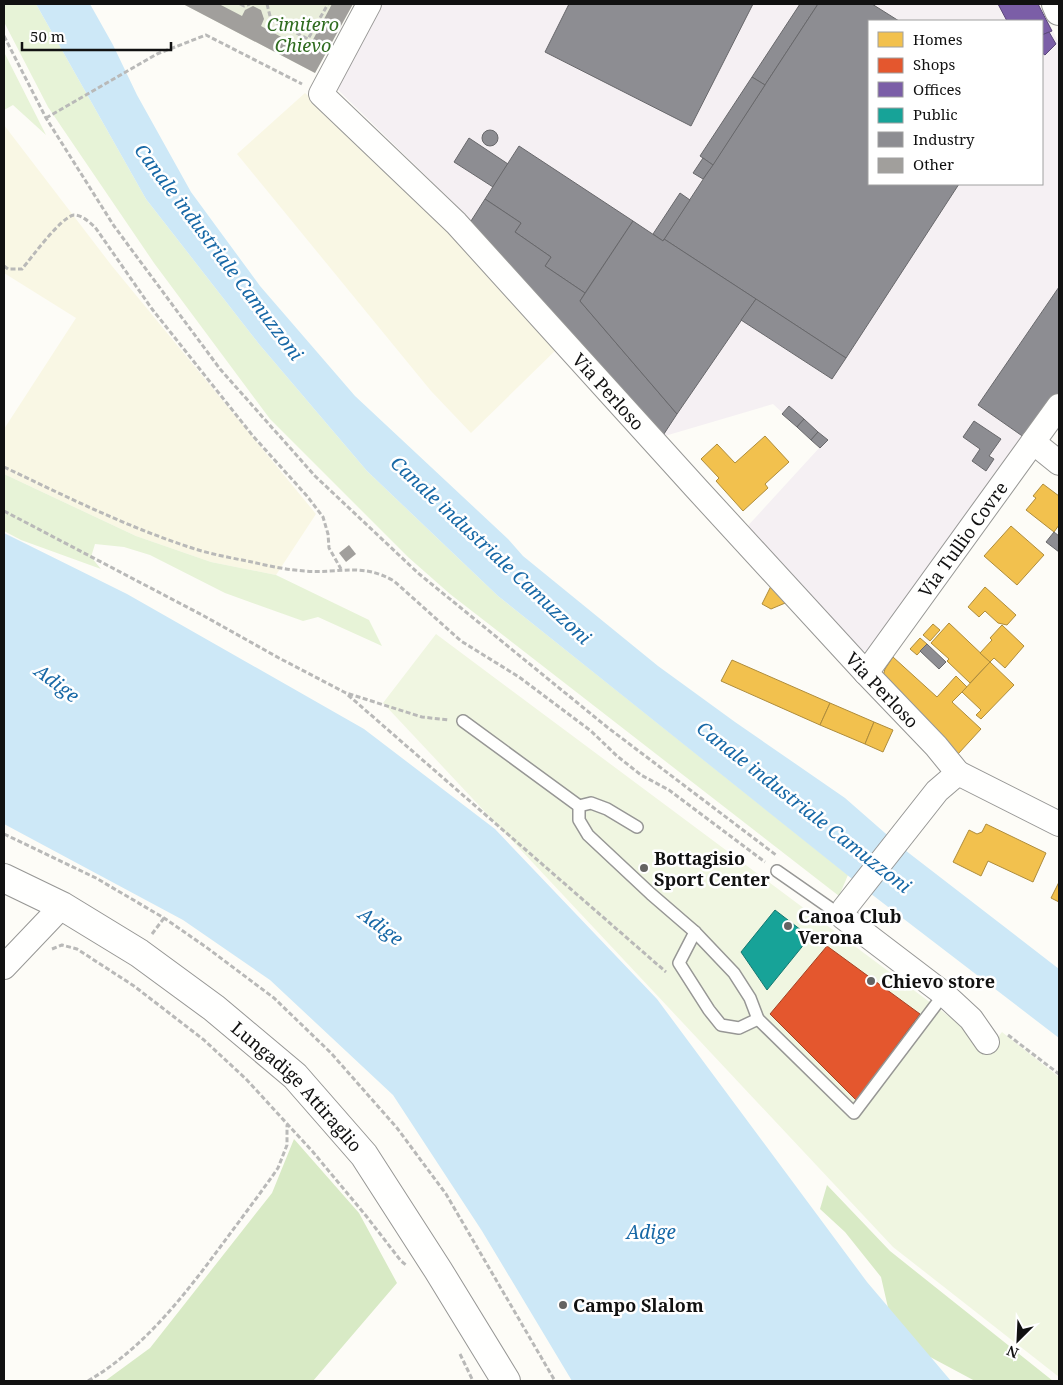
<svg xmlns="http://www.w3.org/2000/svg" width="1063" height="1385" font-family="'Noto Serif',serif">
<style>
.industrial{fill:#f5f0f3;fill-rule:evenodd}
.farmland{fill:#f9f7e4}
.green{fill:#e7f3d7}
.forest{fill:#d8eac5}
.cemetery{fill:#e9eedb}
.pitch{fill:#f0f6e1}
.water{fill:#cde8f7}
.homes{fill:#f2c14e;stroke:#ae8c3c}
.shops{fill:#e4572e;stroke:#a54225}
.offices{fill:#7b5ea7;stroke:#5b477a}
.public{fill:#17a398;stroke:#157770}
.industry{fill:#8d8d92;stroke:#68686b}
.building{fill:#a19f9c}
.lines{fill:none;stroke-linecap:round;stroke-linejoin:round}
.service-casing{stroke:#979795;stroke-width:14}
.minor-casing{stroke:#979795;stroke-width:26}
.tertiary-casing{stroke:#979795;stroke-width:30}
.path{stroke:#b9b9b8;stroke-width:3;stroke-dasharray:5 2.5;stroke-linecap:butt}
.service{stroke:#fffffe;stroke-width:11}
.minor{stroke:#fffffe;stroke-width:24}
.tertiary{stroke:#fffffe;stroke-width:28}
.poi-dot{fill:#646362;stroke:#fff;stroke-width:2}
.labels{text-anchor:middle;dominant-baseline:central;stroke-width:5;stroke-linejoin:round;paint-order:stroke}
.park-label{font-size:18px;font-style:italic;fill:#2f6b1f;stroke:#fff}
.street-label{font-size:18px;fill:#111;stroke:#fff}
.poi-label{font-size:18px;font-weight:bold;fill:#111;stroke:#fff;text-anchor:start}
.water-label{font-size:19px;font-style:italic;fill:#1768a6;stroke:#fff}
</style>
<rect width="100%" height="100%" fill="#fdfcf7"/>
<path class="industrial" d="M376,4h664l19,40v342l-179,257 -15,8 -17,-6 -104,-115 76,-83 -47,-43 -115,34 -194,-225 -131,-128zM869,21h173v163h-173z"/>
<g class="farmland">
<polygon points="305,93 366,146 560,346 471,433 431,391 237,154"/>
<polygon points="4,125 112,266 316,514 276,575 211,562 136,536 4,474 4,429 76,318 4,273"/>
</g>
<g class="green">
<polygon points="4,4 36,4 146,199 259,344 367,471 498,596 848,875 839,896 450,594 408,557 270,419 154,263 48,107 4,22"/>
<polygon points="4,52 46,135 13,105 4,110"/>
<polygon points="4,474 136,536 211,562 276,575 369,620 382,646 318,617 303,621 225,593 150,555 124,547 95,544 91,557 101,569 21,540 4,531"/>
</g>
<g class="forest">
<polygon points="294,1139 359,1213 397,1283 313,1381 105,1381 150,1348 272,1193"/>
<polygon points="827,1185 890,1251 1053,1381 975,1381 919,1351 889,1312 881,1277 845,1232 820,1209"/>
</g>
<polygon class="cemetery" points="183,4 353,4 315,73"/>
<polygon class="pitch" points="436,634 990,1047 1002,1032 1059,1077 1059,1377 893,1247 383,703"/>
<g class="water">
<polygon points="36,4 90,4 113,45 137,95 191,192 260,286 355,396 508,539 523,556 658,666 735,722 845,798 901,847 1059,969 1059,1038 866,890 498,596 367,471 259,344 146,199"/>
<polygon points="4,533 127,594 364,729 495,829 657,999 867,1282 951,1381 572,1381 482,1231 393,1095 270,980 183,920 4,824"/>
</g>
<g class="homes">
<polygon points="765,436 789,462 765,484 768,488 743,511 716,481 719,478 701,459 717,444 735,463"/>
<polygon points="1043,484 1059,496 1059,525 1054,532 1026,510 1036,498 1033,496"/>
<polygon points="1011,526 1044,555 1017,585 984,556"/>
<polygon points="771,586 790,601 771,609 762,604"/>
<polygon points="985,587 1016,615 1007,625 998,623 985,611 979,617 968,607"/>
<polygon points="949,623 990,662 970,683 947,661 949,659 931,643"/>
<polygon points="933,624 940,630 930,641 923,635"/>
<polygon points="1002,625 1024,646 1005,668 994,658 990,662 980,653 992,640 990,638"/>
<polygon points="920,638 927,644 917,655 910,649"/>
<polygon points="893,657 937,697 956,676 967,687 952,702 981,729 958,754 883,676 885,669"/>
<polygon points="732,660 830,703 820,725 721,681"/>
<polygon points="990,662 1014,685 981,719 976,715 981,710 962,692"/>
<polygon points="830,703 874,722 865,744 820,725"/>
<polygon points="874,722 893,730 883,752 865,744"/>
<polygon points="986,824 1046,853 1033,882 988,861 981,876 953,862 969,830 977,834 982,832"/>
<polygon points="1059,882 1059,902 1051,898"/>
</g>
<polygon class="shops" points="827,946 920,1014 856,1100 770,1014"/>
<g class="offices">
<polygon points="998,4 1038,4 1052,31 1042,35 1042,21 1007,21"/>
<polygon points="1049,32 1056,44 1045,55 1042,53 1042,35"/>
</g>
<polygon class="public" points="775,910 810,937 767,990 741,952"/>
<g class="industry">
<polygon points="569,4 753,4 691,126 545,52"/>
<polygon points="800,4 818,4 765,85 752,77"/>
<polygon points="818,4 872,4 899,21 869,21 869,184 959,184 846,358 664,239"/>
<polygon points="752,77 765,85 713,165 700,156"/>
<circle cx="490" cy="138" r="8"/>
<polygon points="469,138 508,164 493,187 454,162"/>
<polygon points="519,146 633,221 585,293 545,266 551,257 515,232 521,223 485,199"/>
<polygon points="703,158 713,165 703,179 693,173"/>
<polygon points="680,193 690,200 663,241 653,234"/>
<polygon points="485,199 521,223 515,232 551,257 545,266 585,293 580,301 677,414 660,440 471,221"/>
<polygon points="633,221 663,241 664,239 756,299 677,414 580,301"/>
<polygon points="1059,287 1059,395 1028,440 978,405"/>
<polygon points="756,299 846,358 832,379 741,320"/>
<polygon points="789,406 804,419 797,427 782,414"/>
<polygon points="804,419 818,432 811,440 797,427"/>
<polygon points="974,421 1001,439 989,456 994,459 986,471 972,461 980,449 963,437"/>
<polygon points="818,432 828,440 820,448 811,440"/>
<polygon points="1054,532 1059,536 1059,552 1046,542"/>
<polygon points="927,644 946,662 939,669 920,651"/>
</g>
<g class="building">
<polygon points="183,4 219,4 242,16 245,10 253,6 261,10 264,19 261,26 307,51 332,4 353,4 315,73"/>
<polygon points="349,545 356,554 346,562 339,553"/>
</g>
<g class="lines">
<defs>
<g id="service">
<polyline points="463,721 579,806"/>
<polyline points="637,827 607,809 591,803 579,806 579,820 588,835 651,894 695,932 734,973 750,998 758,1019 854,1113 944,994"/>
<polyline points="777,871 843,917"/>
<polyline points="695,932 679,963 709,1010 721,1025 739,1028 758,1019"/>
</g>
<g id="minor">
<path id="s1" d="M369,4l-48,90 135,129 241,266 169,184 70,73 22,27"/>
<polyline points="1033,442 1059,463"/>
<path id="s2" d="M866,673l193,-267"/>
<polyline points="4,967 62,906"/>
<polyline points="987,1042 971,1019 944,994 843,917 844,909 937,791 958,773 1059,824"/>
</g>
<g id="tertiary">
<polyline points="1056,4 1059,11"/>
<path id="s3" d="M4,878l58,28 77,47 75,55 81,68 69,79 74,115 68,111"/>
</g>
</defs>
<use href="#service" class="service-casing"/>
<use href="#minor" class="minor-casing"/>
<use href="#tertiary" class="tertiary-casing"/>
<g class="path">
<polyline points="240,4 244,6 250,4"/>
<polyline points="267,4 271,20 308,39 328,4"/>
<polyline points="4,36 46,118 114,226 220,369 315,476 418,573 607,727 776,855"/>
<polyline points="46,118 157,54 206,35 302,84"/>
<path d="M4,266l4,3h14c10,-12 39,-52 52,-54 8,0 15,7 21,12l57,82 101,127 54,60 16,21 5,17 1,14 12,21"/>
<path d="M4,467c61,29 121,59 185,80 20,7 43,11 63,15 17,4 36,8 53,9 34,3 56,-9 89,10l67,60 58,36 72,54 26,25 24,19 28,15 96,72"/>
<polyline points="4,511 204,616 279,658 346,693 422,717 449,720"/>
<polyline points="348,695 666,972"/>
<polyline points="4,834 96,878 164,918 206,947 274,998 331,1053 397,1128 446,1194 555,1381"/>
<polyline points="152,934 164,918"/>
<polyline points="52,949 62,945 77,949 134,986 204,1040 246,1079 313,1152 367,1217 401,1261 406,1265"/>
<polyline points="1008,1035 1059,1074"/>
<polyline points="460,1354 473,1381"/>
<path d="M88,1381c56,-33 95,-84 133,-135 19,-26 39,-52 57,-78l9,-23v-20"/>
</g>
<use href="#service" class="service"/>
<use href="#minor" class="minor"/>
<use href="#tertiary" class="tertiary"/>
</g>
<g class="poi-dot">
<circle cx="644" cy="868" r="5"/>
<circle cx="788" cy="926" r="5"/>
<circle cx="871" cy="981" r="5"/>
<circle cx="563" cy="1305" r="5"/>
</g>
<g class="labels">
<g class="park-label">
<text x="303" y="24">Cimitero<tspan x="303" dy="21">Chievo</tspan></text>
</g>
<g class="street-label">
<text stroke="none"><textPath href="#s1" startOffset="516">Via Perloso</textPath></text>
<text stroke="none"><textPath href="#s2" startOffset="165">Via Tullio Covre</textPath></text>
<text stroke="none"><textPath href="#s1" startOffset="921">Via Perloso</textPath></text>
<text stroke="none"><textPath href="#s3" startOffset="362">Lungadige Attiraglio</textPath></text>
</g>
<g class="poi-label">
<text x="654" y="858">Bottagisio<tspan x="654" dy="21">Sport Center</tspan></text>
<text x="798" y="916">Canoa Club<tspan x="798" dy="21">Verona</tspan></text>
<text x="881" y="981">Chievo store</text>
<text x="573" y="1305">Campo Slalom</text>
</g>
<g class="water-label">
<text transform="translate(219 252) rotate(53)">Canale industriale Camuzzoni</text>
<text transform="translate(491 550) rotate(43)">Canale industriale Camuzzoni</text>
<text transform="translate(57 683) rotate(37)">Adige</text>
<text transform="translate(804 807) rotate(38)">Canale industriale Camuzzoni</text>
<text transform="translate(381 926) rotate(37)">Adige</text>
<text x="651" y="1232">Adige</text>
</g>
</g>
<rect width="1063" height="1385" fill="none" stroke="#111111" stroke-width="10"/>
<rect x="868" y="20" width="175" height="165" fill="#ffffff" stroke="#a0a0a0"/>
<rect x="878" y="32" width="25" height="15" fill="#f2c14e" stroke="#a0a0a0"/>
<text x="913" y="45" font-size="15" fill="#111111">Homes</text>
<rect x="878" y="58" width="25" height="15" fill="#e4572e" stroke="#a0a0a0"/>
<text x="913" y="70" font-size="15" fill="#111111">Shops</text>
<rect x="878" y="82" width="25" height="15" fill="#7b5ea7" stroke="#a0a0a0"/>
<text x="913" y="95" font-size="15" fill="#111111">Offices</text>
<rect x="878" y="108" width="25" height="15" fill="#17a398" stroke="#a0a0a0"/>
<text x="913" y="120" font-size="15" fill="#111111">Public</text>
<rect x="878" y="132" width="25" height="15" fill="#8d8d92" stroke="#a0a0a0"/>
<text x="913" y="145" font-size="15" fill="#111111">Industry</text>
<rect x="878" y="158" width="25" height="15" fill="#a19f9c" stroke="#a0a0a0"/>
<text x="913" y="170" font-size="15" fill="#111111">Other</text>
<g transform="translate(1018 1340) rotate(204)" stroke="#ffffff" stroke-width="4" paint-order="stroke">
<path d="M0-4L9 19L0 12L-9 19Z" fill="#111111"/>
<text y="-8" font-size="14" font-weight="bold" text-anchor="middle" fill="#111111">N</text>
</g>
<path d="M22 42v8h149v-8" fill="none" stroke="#111111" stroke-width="2.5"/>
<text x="30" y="42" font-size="15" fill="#111111" stroke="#ffffff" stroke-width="4" paint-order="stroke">50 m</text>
</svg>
